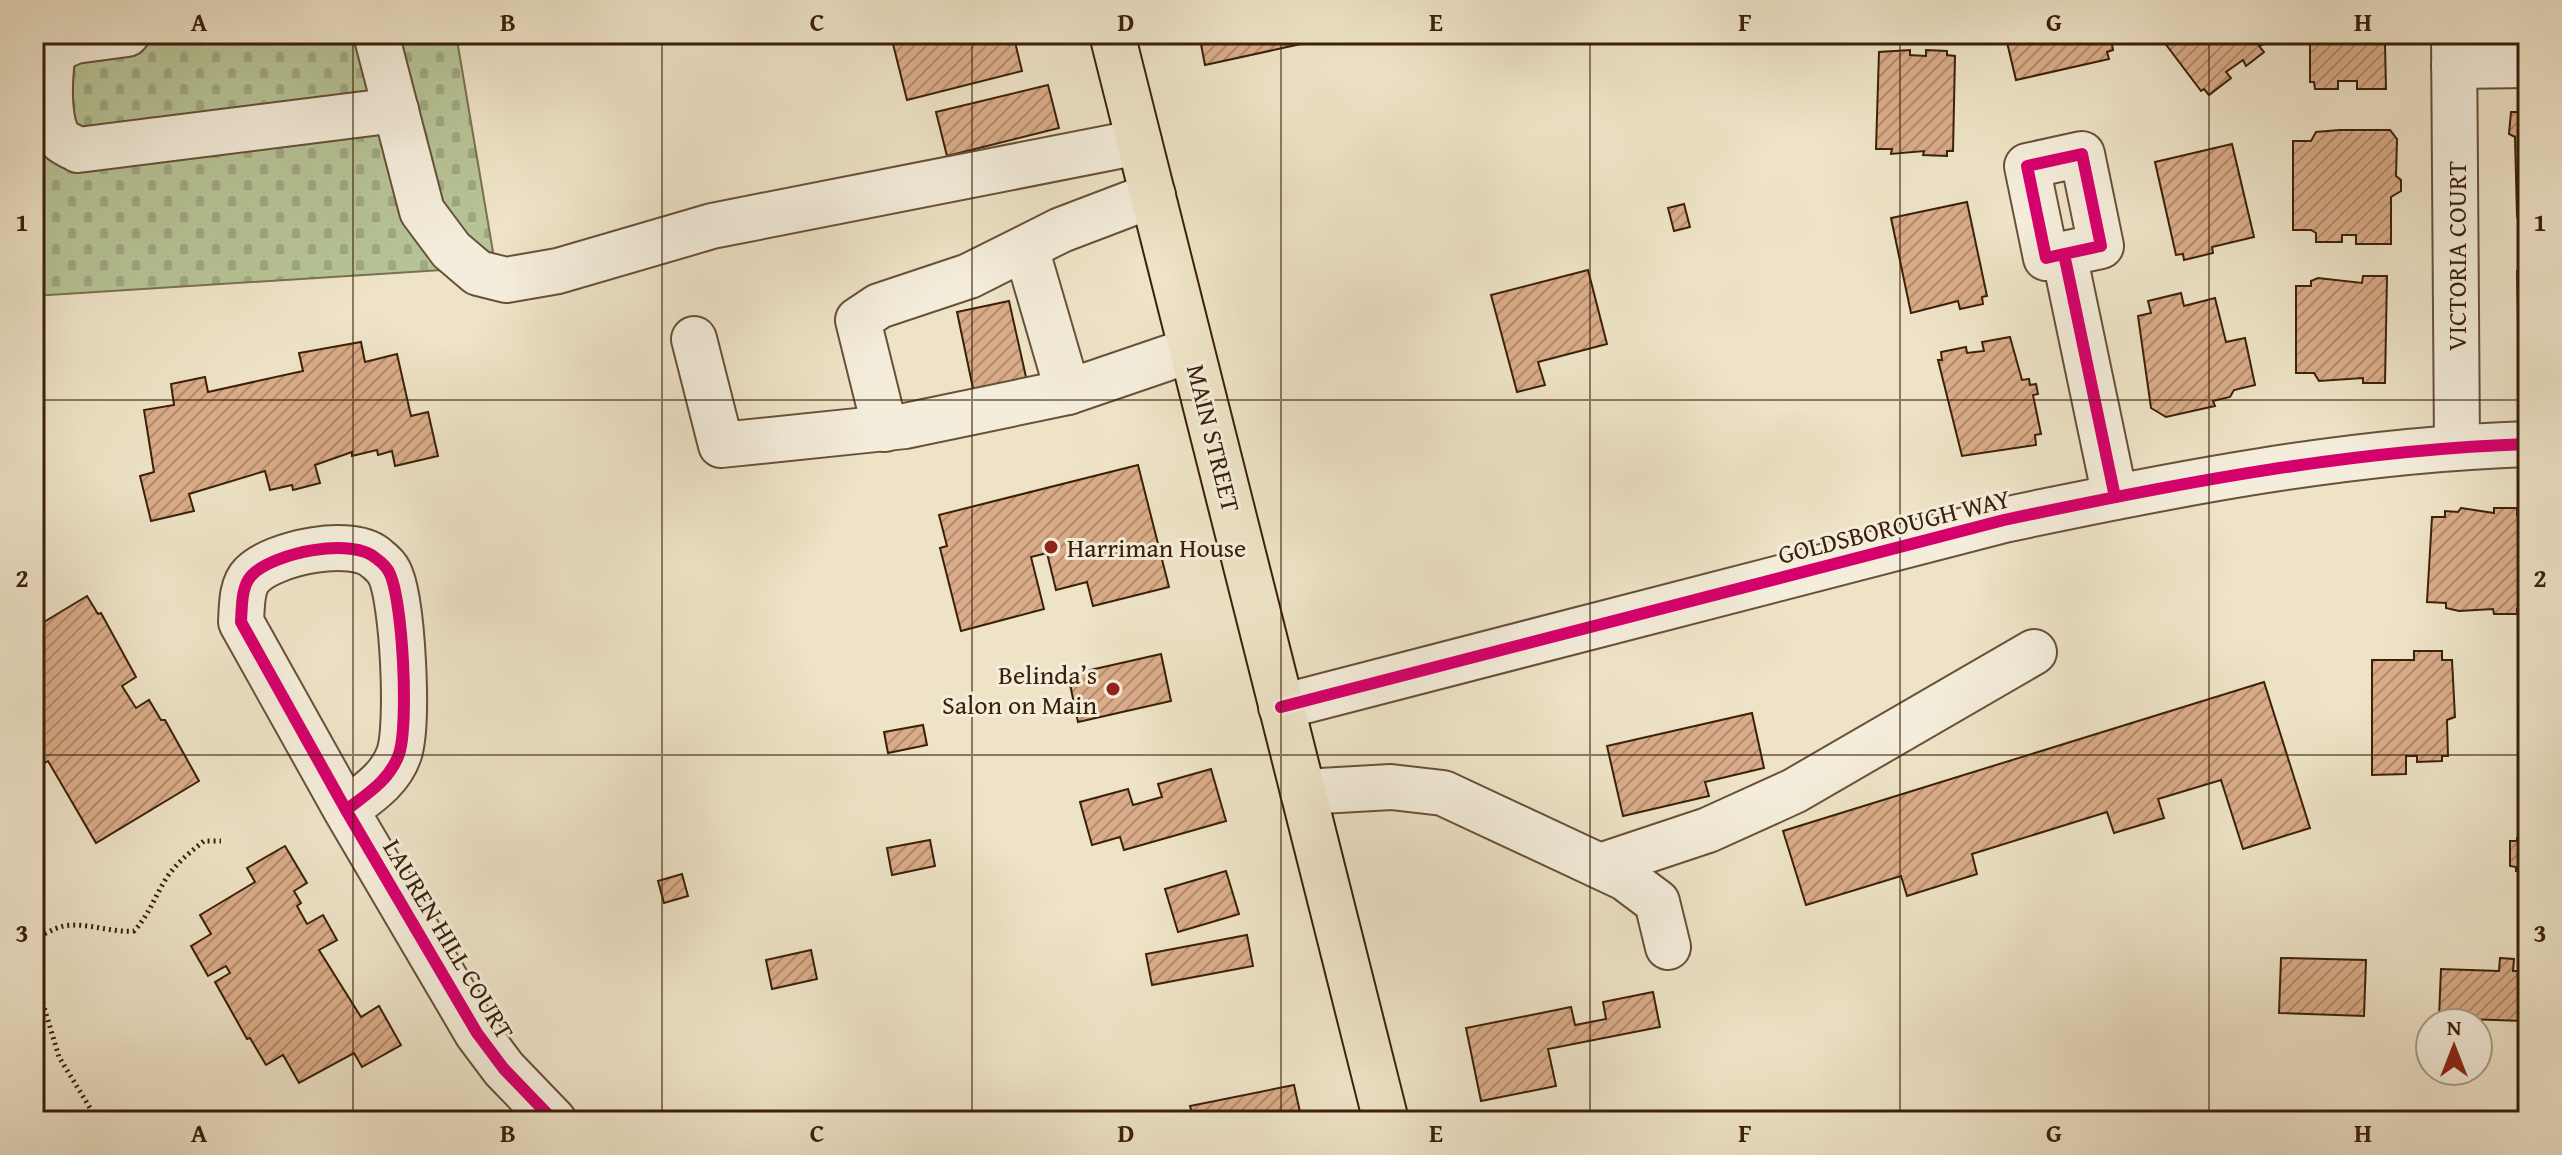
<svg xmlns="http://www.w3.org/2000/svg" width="2562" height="1155" font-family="'Gentium Book Plus',serif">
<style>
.cemetery{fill:url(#cemetery-stones);stroke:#797250;stroke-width:2}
.building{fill:url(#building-hatch);stroke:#3b2009;stroke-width:2}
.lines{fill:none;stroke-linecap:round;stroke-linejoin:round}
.minor-casing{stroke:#685138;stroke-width:48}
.major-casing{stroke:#3b2009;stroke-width:48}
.path{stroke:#3b2009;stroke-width:5;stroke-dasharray:2 4;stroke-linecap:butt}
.minor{stroke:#f4eddb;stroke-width:44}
.major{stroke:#eee3c7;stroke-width:44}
.cycleway-casing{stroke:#f4eddb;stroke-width:17}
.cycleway{stroke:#d6006c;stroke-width:12}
.grid{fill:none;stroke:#3b2009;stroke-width:2;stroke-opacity:0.55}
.poi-dot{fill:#8f2418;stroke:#f4eddb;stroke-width:3}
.labels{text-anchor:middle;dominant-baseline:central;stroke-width:6;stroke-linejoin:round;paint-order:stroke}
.street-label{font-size:26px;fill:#3b2009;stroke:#f4eddb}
.poi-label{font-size:26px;fill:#3b2009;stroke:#f4eddb;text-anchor:start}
.neatline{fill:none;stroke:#3b2009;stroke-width:3}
.grid-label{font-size:26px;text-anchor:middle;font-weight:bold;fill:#3b2009}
</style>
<defs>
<pattern id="cemetery-stones" width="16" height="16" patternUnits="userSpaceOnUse" patternTransform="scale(2)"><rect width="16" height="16" fill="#b7c497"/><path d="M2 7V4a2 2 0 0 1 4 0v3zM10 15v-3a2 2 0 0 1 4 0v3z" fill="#9ea881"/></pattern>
<pattern id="building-hatch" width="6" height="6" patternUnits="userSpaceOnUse" patternTransform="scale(2)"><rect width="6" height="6" fill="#daac89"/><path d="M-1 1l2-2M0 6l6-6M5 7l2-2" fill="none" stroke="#b28c6e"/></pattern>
</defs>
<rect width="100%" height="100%" fill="#eee3c7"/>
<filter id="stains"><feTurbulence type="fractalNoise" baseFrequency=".0025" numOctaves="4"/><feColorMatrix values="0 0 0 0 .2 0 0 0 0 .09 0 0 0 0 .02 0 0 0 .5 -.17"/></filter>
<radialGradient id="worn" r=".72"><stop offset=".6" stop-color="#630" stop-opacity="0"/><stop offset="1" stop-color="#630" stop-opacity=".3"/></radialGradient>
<polygon class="cemetery" points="34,34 456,34 493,252 458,269 34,296"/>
<g class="building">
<polygon points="898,34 960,34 961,37 1013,34 1022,71 907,100 891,36"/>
<polygon points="1199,34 1314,34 1315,41 1205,65"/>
<polygon points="2005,34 2110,34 2113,50 2107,52 2109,59 2016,80"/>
<polygon points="2158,34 2256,34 2264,44 2259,46 2264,52 2246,66 2243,60 2226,72 2231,78 2209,95 2204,89 2201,91"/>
<polygon points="2310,34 2398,34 2393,44 2385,44 2386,89 2357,89 2357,81 2338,81 2338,89 2315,89 2314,82 2310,82"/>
<polygon points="1910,50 1910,55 1926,56 1926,50 1947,51 1947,55 1955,56 1953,151 1947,151 1947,156 1923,155 1924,151 1891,154 1892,149 1876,149 1879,52"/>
<polygon points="1048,85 1059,128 947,156 936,112"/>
<polygon points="2511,112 2528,112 2528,224 2520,224 2517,216 2515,137 2509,134"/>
<polygon points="2340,130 2390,130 2397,139 2396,176 2401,180 2401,191 2391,197 2391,244 2356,244 2356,235 2342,235 2342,242 2316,242 2316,233 2311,230 2293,230 2293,141 2311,141 2316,132"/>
<polygon points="2232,144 2254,237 2212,247 2213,253 2184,260 2183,254 2176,255 2155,162"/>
<polygon points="1967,202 1987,296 1982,297 1983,304 1960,309 1958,301 1911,313 1891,218"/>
<polygon points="1684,204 1690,227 1674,231 1668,208"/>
<polygon points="2525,266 2528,266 2528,374 2527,368 2519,368 2517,271 2525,271"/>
<polygon points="1588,270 1607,344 1538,362 1545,385 1517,392 1491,295"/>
<polygon points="2363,276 2387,276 2385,383 2363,383 2363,378 2319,381 2314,373 2296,373 2296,286 2311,286 2311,281 2318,278 2362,283"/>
<polygon points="2181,293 2184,306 2215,298 2226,342 2245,338 2255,385 2234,390 2230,397 2213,401 2215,406 2166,417 2151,408 2138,316 2151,313 2148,301"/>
<polygon points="1009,301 1028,386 975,398 957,312"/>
<polygon points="2010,337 2022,380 2029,379 2030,385 2036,384 2038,394 2033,395 2041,434 2035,435 2036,445 1962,456 1938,360 1942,360 1941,352 1966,347 1967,353 1984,351 1982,342"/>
<polygon points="361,342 365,362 397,354 411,416 428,412 438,456 395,466 392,451 378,455 377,450 352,456 352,452 315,465 320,483 293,490 292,485 270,490 265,471 189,494 194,511 151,521 140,476 154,472 144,410 174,405 171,384 205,377 208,392 303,371 299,353"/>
<polygon points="1138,465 1169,587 1093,606 1087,582 1056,590 1047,553 1031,557 1044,609 961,631 940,548 947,546 939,515"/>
<polygon points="2461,508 2494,513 2494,508 2517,508 2517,515 2524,515 2524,552 2528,552 2528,572 2523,572 2522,609 2517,609 2517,614 2494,614 2493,609 2459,611 2446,608 2446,603 2427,602 2432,517 2445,517 2445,511 2458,512"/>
<polygon points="87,596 98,614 101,613 136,677 122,686 136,708 149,700 161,720 165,720 199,781 96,843 48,761 36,768 34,763 34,628"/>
<polygon points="2414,651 2442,651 2442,660 2452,660 2455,717 2447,720 2448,756 2442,756 2442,761 2417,762 2417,756 2406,756 2406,774 2372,775 2372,660 2414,660"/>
<polygon points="1161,654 1171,701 1078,722 1068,675"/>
<polygon points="2264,682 2310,828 2243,849 2221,780 2158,799 2164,818 2114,833 2107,812 1972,854 1977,874 1907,896 1901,876 1806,905 1783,831"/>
<polygon points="1752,713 1764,768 1705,782 1709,796 1623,816 1607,746"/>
<polygon points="923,725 927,745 888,753 884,732"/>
<polygon points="1211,769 1226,821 1124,850 1120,837 1092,845 1080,802 1128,789 1133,805 1162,797 1158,784"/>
<polygon points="2517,838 2528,838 2528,871 2516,871 2516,867 2510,866 2510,841 2517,841"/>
<polygon points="930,840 935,866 892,875 887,848"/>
<polygon points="285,846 307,883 294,891 301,903 297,906 307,924 323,915 337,940 319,950 361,1017 379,1006 401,1045 362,1067 354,1053 299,1083 283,1055 266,1065 250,1038 247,1039 215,982 230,973 226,966 208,976 191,946 211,934 200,915 255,882 247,868"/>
<polygon points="1226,871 1239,914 1178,932 1165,889"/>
<polygon points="682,874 688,896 664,903 658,881"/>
<polygon points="1247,935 1253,966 1152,985 1146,954"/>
<polygon points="811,950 817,979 772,989 766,960"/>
<polygon points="2281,958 2366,960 2364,1016 2279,1013"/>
<polygon points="2500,958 2514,959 2513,971 2524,971 2523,1021 2439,1018 2441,969 2499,971"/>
<polygon points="1653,992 1660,1027 1548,1049 1556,1086 1481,1101 1466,1028 1571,1007 1575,1025 1606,1019 1603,1002"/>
<polygon points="1294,1085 1302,1121 1194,1121 1190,1106"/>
</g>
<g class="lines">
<defs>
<g id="minor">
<path d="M127,34l-52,7 -21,9c-5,18 -8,76 7,90 4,4 13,7 17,10l318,-40"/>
<polyline points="376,34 422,211 451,250 478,273 506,280 558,271 712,226 1139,142"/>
<polyline points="2454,34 2457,447"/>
<polyline points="2454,66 2528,65"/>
<polyline points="1026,248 1068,392 1191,350"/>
<polyline points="2064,254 2046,258 2027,166 2082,154 2101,246 2064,254 2115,497"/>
<polyline points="694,339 721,445 905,426 1068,392"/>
<polyline points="885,429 858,320 879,306 969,276 1061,230 1153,195"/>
<path d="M1281,707l723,-187c174,-37 346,-70 524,-76"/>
<polyline points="1303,792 1391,787 1443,793 1625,878 1657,902 1668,947"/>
<path d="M346,810c21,-16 44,-30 53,-56 10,-29 4,-156 -10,-182 -2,-4 -8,-10 -12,-13 -24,-23 -104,-6 -125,16 -11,11 -10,32 -11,47l105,188 131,223 27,36 50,52"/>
<polyline points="1600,866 1708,830 1794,791 2034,652"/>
</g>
<polyline id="major" points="1112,34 1386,1121"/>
</defs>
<use href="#minor" class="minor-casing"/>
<use href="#major" class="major-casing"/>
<g class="path">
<path d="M34,939c9,-4 20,-11 30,-13 23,-4 47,7 70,5 14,-15 20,-32 30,-49 10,-17 25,-29 40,-41h17"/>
<polyline points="34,974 59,1057 98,1121"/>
</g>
<use href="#minor" class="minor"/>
<use href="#major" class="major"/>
<defs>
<g id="cycleway">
<polyline points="2064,254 2046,258 2027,166 2082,154 2101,246 2064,254 2115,497"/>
<path d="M1281,707l723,-187c174,-37 346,-70 524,-76"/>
<path d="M346,810c21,-16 44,-30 53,-56 10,-29 4,-156 -10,-182 -2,-4 -8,-10 -12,-13 -24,-23 -104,-6 -125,16 -11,11 -10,32 -11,47l105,188 131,223 27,36 50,52"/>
</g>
</defs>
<use href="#cycleway" class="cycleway-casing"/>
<use href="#cycleway" class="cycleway"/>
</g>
<path class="grid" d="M353,34v1087M662,34v1087M972,34v1087M1281,34v1087M1590,34v1087M1900,34v1087M2209,34v1087M34,400h2494M34,755h2494"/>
<g class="poi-dot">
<circle cx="1051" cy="547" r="8"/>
<circle cx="1113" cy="689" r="8"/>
</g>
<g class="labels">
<g class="street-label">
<text transform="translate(2456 256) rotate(-90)">VICTORIA COURT</text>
<text transform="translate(1214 438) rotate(76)">MAIN STREET</text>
<text transform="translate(1894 526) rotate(-14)">GOLDSBOROUGH WAY</text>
<text transform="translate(449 939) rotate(59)">LAUREN HILL COURT</text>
</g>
<g class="poi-label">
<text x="1067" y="547">Harriman House</text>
<text x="1097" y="674" text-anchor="end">Belinda’s<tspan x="1097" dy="30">Salon on Main</tspan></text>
</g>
</g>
<rect width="2562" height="1155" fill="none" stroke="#eee3c7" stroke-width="88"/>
<g transform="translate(2454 1047)"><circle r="38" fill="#f4eddb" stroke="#aa9b87" stroke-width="2"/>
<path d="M0-6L14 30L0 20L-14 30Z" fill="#8f2418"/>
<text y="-12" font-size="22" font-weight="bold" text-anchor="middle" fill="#3b2009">N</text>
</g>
<rect x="44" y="44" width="2474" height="1067" class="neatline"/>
<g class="grid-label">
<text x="199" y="31">A</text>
<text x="508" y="31">B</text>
<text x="817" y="31">C</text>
<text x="1126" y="31">D</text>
<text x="1436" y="31">E</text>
<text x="1745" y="31">F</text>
<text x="2054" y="31">G</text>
<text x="2363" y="31">H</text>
<text x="22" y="231">1</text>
<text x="2540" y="231">1</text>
<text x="22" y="587">2</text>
<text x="2540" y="587">2</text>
<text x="22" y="942">3</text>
<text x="2540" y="942">3</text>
<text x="199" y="1142">A</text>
<text x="508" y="1142">B</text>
<text x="817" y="1142">C</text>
<text x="1126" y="1142">D</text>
<text x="1436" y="1142">E</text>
<text x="1745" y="1142">F</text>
<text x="2054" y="1142">G</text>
<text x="2363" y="1142">H</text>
</g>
<rect width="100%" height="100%" filter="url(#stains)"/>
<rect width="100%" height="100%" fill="url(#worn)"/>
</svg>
